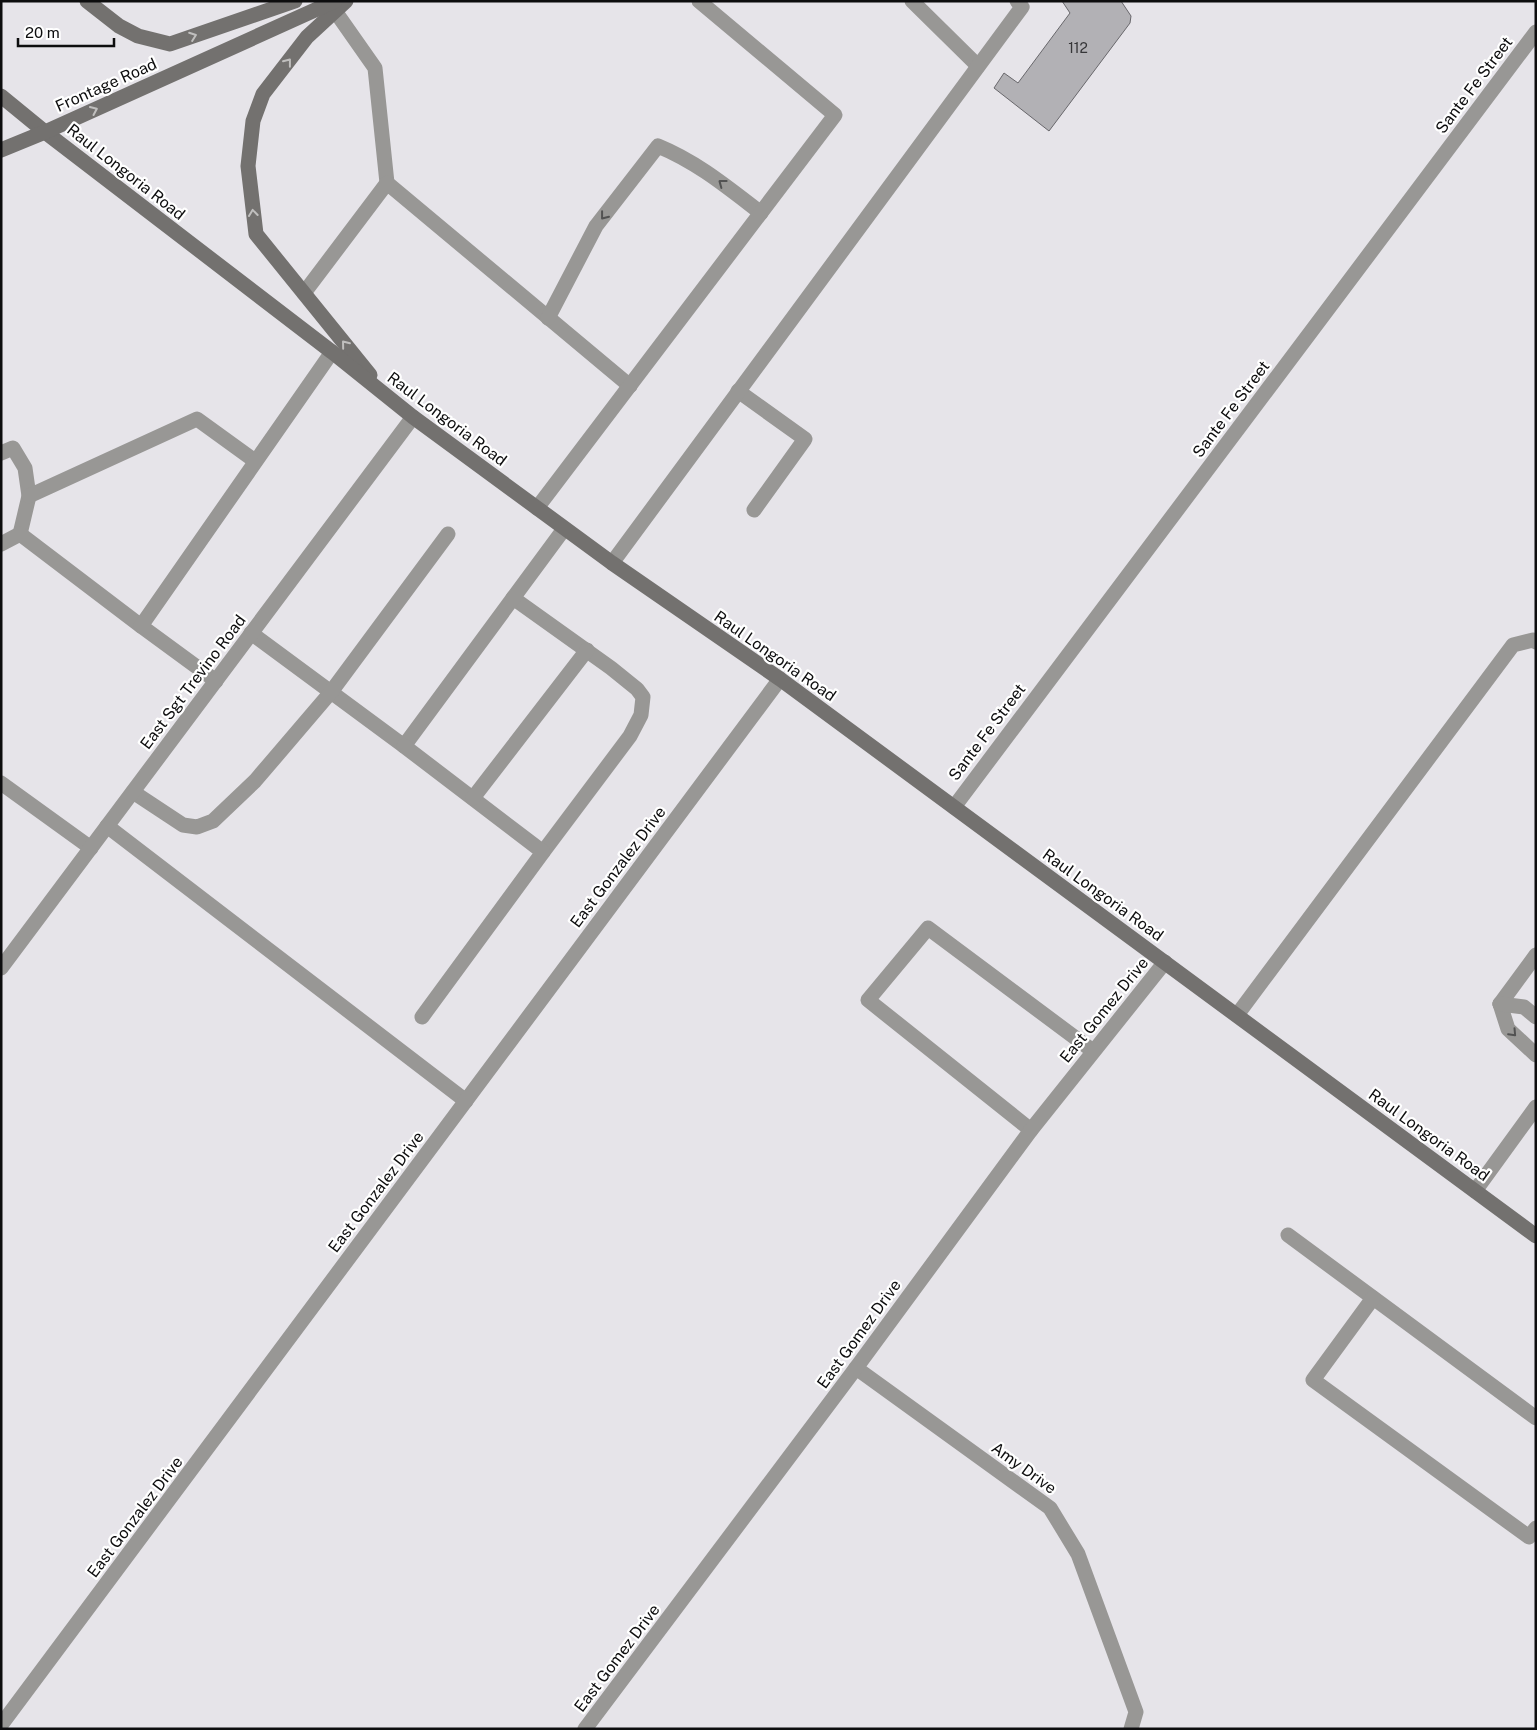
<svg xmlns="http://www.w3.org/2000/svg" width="1537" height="1730" font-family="'Public Sans',sans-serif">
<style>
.building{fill:#b2b1b5;stroke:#68676b}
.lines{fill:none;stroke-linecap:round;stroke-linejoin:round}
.lane{stroke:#989795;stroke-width:15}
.street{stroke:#989795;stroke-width:15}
.secondary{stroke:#73716f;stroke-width:15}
.oneway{stroke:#c0bfbe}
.oneway2{stroke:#525252}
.labels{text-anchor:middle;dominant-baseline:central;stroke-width:4.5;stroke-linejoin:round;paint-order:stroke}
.number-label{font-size:14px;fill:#363638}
.street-label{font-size:16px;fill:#0d0d0e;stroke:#fff}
</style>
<rect width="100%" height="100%" fill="#e6e4e9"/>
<polygon class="building" points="1062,1 1121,1 1131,16 1130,23 1049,131 994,88 1004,73 1018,83 1070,13"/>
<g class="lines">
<g class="lane">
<polyline points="912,1 978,66"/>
<polyline points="335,11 375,68 387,183"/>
<polyline points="304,293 387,183 630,386"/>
<path d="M548,318l48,-92 62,-80c39,16 69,41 103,67"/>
<polyline points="738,391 805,439 754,510"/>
<polyline points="1,453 13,448 25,468 29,496 20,534"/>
<polyline points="29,496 197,419 255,461"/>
<polyline points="537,508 835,115 699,1"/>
<polyline points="1,544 20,534 141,626"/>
<polyline points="612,563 1022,7 1017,1"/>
<polyline points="513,598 611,668 637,689 643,697 641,715 630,736 543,852"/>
<polyline points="251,633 404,746 564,529"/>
<polyline points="216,681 141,626 332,352"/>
<polyline points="404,746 543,852 422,1017"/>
<polyline points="1,783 91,848"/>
<polyline points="133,792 183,825 197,827 213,821 255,781 331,692 448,534"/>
<polyline points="473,798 587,650"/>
<polyline points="107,826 466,1101"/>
<polyline points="1500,1004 1508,1029 1536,1055"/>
<polyline points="1500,1004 1536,955"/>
<polyline points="1500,1004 1524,1007 1536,1017"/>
<polyline points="1237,1015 1513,645 1533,640 1536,642"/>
<polyline points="1031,1130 868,1000 928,928 1093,1051"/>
<polyline points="1288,1235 1536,1418"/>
<polyline points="1373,1298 1313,1380 1529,1537 1536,1528"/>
</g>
<g class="street">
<polyline points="954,807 1536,32"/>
<polyline points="1,968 413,417"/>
<polyline points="1475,1191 1536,1107"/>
<polyline points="856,1368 1050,1508 1078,1554 1136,1712 1131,1729"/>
<polyline points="1,1725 780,679"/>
<polyline points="585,1729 856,1368 1031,1130 1165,962"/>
</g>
<g class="secondary">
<polyline points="87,1 119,26 138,36 170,44 295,1"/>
<polyline points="346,1 307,37 263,94 253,121 248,166 256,234 370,375"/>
<polyline points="1,96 45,132 332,352 413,417 612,563 780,679 1536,1236"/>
<polyline points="1,150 45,132 335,1"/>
</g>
</g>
<defs><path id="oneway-chevron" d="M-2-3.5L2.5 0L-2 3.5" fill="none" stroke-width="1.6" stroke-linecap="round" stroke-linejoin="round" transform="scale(1.25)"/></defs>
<g class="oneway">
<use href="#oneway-chevron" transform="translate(193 36) rotate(-20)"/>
<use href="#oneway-chevron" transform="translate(288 62) rotate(-52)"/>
<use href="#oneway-chevron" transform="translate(94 110) rotate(-24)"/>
<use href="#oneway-chevron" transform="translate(253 213) rotate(-97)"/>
<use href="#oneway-chevron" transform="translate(345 344) rotate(-129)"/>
</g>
<g class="oneway2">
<use href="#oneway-chevron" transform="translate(722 183) rotate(-143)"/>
<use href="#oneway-chevron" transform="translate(604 216) rotate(128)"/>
<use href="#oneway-chevron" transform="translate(1513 1033) rotate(47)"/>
</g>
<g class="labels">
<g class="number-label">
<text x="1078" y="48">112</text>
</g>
<g class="street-label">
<text transform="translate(106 85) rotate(-24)">Frontage Road</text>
<text transform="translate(1474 85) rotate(-53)">Sante Fe Street</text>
<text transform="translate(126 172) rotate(38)">Raul Longoria Road</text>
<text transform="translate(1231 409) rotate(-53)">Sante Fe Street</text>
<text transform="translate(447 419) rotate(37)">Raul Longoria Road</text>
<text transform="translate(775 656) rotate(35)">Raul Longoria Road</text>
<text transform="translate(193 682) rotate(-53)">East Sgt Trevino Road</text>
<text transform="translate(987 732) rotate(-53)">Sante Fe Street</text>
<text transform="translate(618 867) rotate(-53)">East Gonzalez Drive</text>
<text transform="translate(1103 895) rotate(36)">Raul Longoria Road</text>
<text transform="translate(1104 1010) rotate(-51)">East Gomez Drive</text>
<text transform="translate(1429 1135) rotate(36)">Raul Longoria Road</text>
<text transform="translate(376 1192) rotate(-53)">East Gonzalez Drive</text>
<text transform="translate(859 1334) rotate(-54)">East Gomez Drive</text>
<text transform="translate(1024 1468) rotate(36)">Amy Drive</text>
<text transform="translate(135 1517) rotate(-53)">East Gonzalez Drive</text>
<text transform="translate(617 1658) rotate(-53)">East Gomez Drive</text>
</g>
</g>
<rect width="1537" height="1730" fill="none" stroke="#0d0d0e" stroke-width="5"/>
<path d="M18 38v8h96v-8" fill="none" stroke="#0d0d0e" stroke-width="2.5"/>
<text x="25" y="38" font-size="15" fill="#0d0d0e" stroke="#ffffff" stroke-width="4" paint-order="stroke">20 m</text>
</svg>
